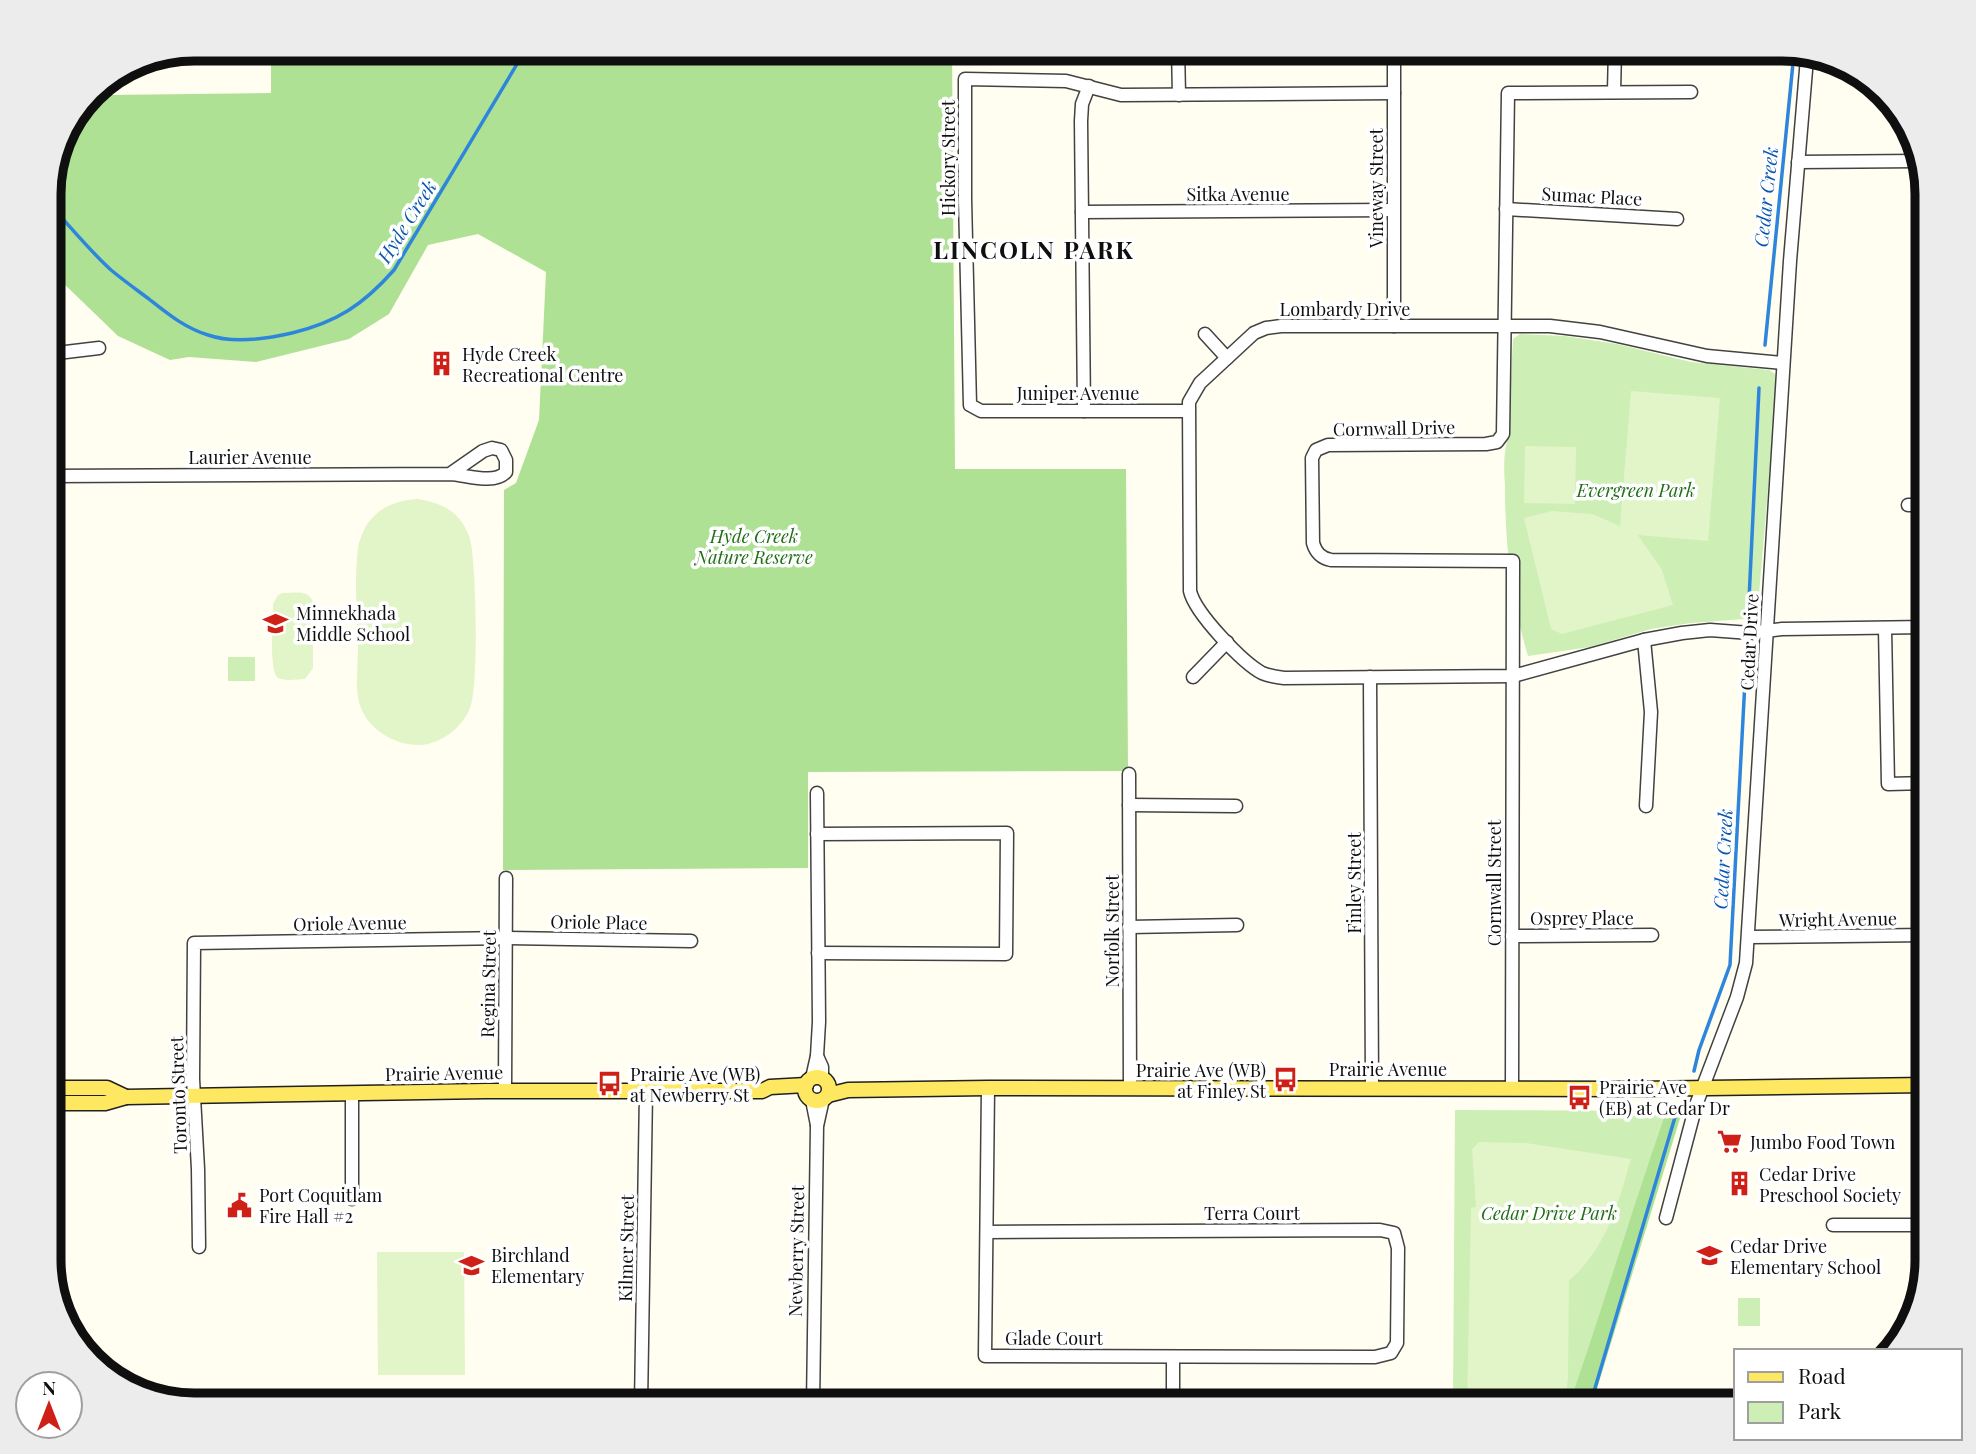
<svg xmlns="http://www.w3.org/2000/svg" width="1976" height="1454" font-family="'Playfair Display',serif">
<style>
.green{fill:#cdeeb5}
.forest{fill:#aee193}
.pitch{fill:#e1f5c8}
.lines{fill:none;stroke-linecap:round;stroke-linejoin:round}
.stream{stroke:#2e86dc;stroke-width:3.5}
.minor-casing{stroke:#424242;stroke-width:15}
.major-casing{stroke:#202020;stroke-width:17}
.minor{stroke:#fff;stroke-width:12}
.major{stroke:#ffe861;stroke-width:14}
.labels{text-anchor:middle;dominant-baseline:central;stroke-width:7;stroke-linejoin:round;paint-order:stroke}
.street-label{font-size:18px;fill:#0f0f0f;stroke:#fff}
.poi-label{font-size:18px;fill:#0f0f0f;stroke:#fff;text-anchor:start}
.park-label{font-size:18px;font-style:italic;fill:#216e17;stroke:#fff}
.water-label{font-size:19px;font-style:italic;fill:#0a57af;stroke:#fff}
.district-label{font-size:24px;font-weight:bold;letter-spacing:2px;fill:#0f0f0f;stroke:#fff}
.rim{fill:none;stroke:#0f0f0f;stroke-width:9}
</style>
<rect width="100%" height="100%" fill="#fffef1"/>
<g class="green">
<path d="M1520,334l45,2 52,8 74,18 78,8 6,4 2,10 -20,234 -66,5 -40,6 -61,18 -62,9c-17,-56 -23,-112 -23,-170 -1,-16 -2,-32 3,-48l5,-99z"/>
<rect x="228" y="657" width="27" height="24"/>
<polygon points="1455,1110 1680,1111 1590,1405 1453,1405"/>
<rect x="1738" y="1298" width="22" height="28"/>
</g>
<g class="forest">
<polygon points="271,49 952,49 955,469 1126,469 1128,771 808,772 808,868 503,870 504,490 516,483 539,420 546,272 478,234 428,245 389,314 349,339 256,362 189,357 170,360 118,336 60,280 49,265 49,184 64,130 98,85 106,80 107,95 271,93"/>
<path d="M1669,1112l12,3 -89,290h-23c33,-95 62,-192 95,-287z"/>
</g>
<g class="pitch">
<polygon points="1631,391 1720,398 1708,541 1638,535 1662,570 1673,605 1562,634 1551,629 1524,518 1552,511 1592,514 1620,526"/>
<polygon points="1525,446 1576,447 1575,504 1524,503"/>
<path d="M418,499c18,3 35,9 45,25 4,6 7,13 8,20 5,27 8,141 -1,164 -8,20 -28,35 -49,37 -24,1 -51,-14 -60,-37 -7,-17 -3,-41 -3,-59 -1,-33 -4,-68 0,-101 1,-7 4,-14 7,-20 11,-20 32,-28 53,-29z"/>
<path d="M283,593c12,0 25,-4 30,9v66l-8,11c-8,0 -22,3 -28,-2 -8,-9 -4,-59 -4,-73l5,-9z"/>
<path d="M1479,1142l47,1 105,16c-13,46 -25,89 -62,122l-1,97 -3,27h-98l4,-197 5,-1 -4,-58z"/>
<polygon points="377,1252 464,1252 465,1375 378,1375"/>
</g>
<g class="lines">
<g class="stream">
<path d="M49,204c21,22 40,46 62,66 12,10 26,20 38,29 19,15 36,29 59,36 26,9 58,4 84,-2 45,-11 71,-28 102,-63l132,-221"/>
<polyline points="1765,345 1794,53"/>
<polyline points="1748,621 1759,388"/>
<polyline points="1694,1071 1699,1050 1730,965 1747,643"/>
<polyline points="1590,1405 1678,1107"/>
</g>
<defs>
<g id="minor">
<polyline points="1178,49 1179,95"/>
<polyline points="1614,92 1615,49"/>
<polyline points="1798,162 1919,161"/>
<polyline points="1506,209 1677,219"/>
<polyline points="1082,212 1393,210"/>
<polyline points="1927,274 1925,274 1927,388"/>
<polyline points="1394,326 1394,49"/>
<polyline points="1205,334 1227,358"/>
<polyline points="49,354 99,348"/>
<path d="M1783,363l-76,-7 -107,-24 -50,-6h-269l-15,2 -12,5 -54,50 -11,19 1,189c5,22 52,71 72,82 7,3 14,4 22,5l229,-2 131,-36 38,-7 28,-3 40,3 32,-4 145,-2"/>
<polyline points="1084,411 1081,121 1082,104 1089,86"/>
<polyline points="1187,411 981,411 970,405 965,199 965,79 1066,81 1121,95 1394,93"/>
<path d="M49,476l401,-2c17,1 44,11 56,-2v-12l-5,-10 -9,-2 -9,3 -33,23"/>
<polyline points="1908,505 1927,505"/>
<polyline points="1885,628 1888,784 1927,783"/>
<polyline points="1644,640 1651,712 1646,806"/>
<polyline points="1193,677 1227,642"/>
<polyline points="1370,677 1372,1088"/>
<polyline points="1129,774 1130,1088"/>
<polyline points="1129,805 1236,806"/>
<polyline points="817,834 1007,833 1006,954 818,953"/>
<polyline points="1129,927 1237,925"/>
<polyline points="1512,936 1652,935"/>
<polyline points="1749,937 1927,935"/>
<polyline points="817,1056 822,1067 822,1078"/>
<polyline points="812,1078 817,1056 819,1022 817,793"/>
<path d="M1512,1089l1,-528 -182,-1c-10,-2 -15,-7 -18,-17l-1,-85 4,-8 12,-5 158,-1 11,-2 6,-8 5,-341 183,-1"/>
<polyline points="505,1091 506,878"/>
<polyline points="352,1094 352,1199"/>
<polyline points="812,1100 817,1125"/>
<polyline points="1666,1218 1696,1105 1737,997 1746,963 1790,261 1807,58"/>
<polyline points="1833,1225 1927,1225"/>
<polyline points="987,1232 1380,1230 1394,1233 1398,1248 1397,1343 1391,1353 1375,1357 985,1356 988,1088"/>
<polyline points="199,1247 198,1169 193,1079 194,943 507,938 691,941"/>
<polyline points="641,1405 646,1092"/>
<polyline points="813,1405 817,1126 823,1099"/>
<polyline points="1173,1405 1173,1357"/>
</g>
<g id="major">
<circle cx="817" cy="1089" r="12"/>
<polyline points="49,1088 107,1088 126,1097"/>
<polyline points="828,1095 848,1090 988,1088 1637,1089 1927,1085"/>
<polyline points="49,1103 105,1103 126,1097 486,1091 762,1091 770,1087 806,1085"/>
</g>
</defs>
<use href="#minor" class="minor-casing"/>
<use href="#major" class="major-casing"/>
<use href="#minor" class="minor"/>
<use href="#major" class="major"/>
</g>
<defs>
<symbol id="building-bare" viewBox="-9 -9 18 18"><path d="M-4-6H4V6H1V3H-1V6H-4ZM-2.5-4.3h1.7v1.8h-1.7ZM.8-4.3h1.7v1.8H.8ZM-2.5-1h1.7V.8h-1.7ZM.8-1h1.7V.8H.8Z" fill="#cf2017" stroke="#fff" stroke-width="2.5" paint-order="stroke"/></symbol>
<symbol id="school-bare" viewBox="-9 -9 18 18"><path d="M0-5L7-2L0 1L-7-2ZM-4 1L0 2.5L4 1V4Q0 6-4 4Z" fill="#cf2017" stroke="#fff" stroke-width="2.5" paint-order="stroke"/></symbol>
<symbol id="bus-bare" viewBox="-9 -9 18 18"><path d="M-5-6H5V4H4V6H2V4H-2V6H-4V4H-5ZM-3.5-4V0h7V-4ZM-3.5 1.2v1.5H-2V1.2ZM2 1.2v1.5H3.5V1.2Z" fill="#cf2017" stroke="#fff" stroke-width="2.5" paint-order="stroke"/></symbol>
<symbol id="supermarket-bare" viewBox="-9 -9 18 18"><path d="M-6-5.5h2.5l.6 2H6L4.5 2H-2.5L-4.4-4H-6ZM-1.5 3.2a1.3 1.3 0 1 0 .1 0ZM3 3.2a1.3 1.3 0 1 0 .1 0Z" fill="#cf2017" stroke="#fff" stroke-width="2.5" paint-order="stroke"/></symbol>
<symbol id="civic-bare" viewBox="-9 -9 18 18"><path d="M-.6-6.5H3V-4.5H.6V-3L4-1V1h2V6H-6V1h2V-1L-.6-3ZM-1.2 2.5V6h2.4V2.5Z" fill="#cf2017" stroke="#fff" stroke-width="2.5" paint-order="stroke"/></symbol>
</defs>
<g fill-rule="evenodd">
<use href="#building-bare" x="424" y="346" width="35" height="35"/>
<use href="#school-bare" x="258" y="606" width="35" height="35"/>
<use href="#bus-bare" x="1268" y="1062" width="35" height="35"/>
<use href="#bus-bare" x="592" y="1066" width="35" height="35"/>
<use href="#bus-bare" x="1562" y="1080" width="35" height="35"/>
<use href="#supermarket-bare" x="1712" y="1124" width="35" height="35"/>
<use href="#building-bare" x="1722" y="1166" width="35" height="35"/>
<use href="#civic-bare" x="222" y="1188" width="35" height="35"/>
<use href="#school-bare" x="1692" y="1238" width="35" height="35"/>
<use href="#school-bare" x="454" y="1248" width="35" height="35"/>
</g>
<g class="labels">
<g class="street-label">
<text transform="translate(948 158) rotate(-90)">Hickory Street</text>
<text transform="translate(1376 188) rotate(-90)">Vineway Street</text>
<text x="1238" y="194">Sitka Avenue</text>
<text transform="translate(1592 196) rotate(3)">Sumac Place</text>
<text x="1345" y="309">Lombardy Drive</text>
<text x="1078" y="393">Juniper Avenue</text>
<text transform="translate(1394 428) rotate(-1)">Cornwall Drive</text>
<text x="250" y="457">Laurier Avenue</text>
<text transform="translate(1749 642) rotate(-87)">Cedar Drive</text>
<text transform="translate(1354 883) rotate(-90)">Finley Street</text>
<text transform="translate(1494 883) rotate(-90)">Cornwall Street</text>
<text x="1582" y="918">Osprey Place</text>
<text transform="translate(1838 919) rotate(-1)">Wright Avenue</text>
<text transform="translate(599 922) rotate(1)">Oriole Place</text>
<text transform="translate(350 923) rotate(-1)">Oriole Avenue</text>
<text transform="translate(1112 931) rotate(-90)">Norfolk Street</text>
<text transform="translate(488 984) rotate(-89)">Regina Street</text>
<text x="1388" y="1069">Prairie Avenue</text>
<text transform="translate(444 1073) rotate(-1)">Prairie Avenue</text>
<text transform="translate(178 1095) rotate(-92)">Toronto Street</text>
<text x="1252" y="1213">Terra Court</text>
<text transform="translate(626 1248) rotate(-89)">Kilmer Street</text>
<text transform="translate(796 1251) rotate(-89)">Newberry Street</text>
<text x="1054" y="1338">Glade Court</text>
</g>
<g class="poi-label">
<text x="462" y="354">Hyde Creek<tspan x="462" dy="21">Recreational Centre</tspan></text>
<text x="296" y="613">Minnekhada<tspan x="296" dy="21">Middle School</tspan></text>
<text x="1266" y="1070" text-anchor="end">Prairie Ave (WB)<tspan x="1266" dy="21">at Finley St</tspan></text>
<text x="630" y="1074">Prairie Ave (WB)<tspan x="630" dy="21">at Newberry St</tspan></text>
<text x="1599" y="1087">Prairie Ave<tspan x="1599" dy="21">(EB) at Cedar Dr</tspan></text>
<text x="1750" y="1142">Jumbo Food Town</text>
<text x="1759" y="1174">Cedar Drive<tspan x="1759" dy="21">Preschool Society</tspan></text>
<text x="259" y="1195">Port Coquitlam<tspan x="259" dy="21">Fire Hall #2</tspan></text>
<text x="1730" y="1246">Cedar Drive<tspan x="1730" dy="21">Elementary School</tspan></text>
<text x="491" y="1255">Birchland<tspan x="491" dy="21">Elementary</tspan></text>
</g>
<g class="park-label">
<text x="1636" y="490">Evergreen Park</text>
<text x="754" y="536">Hyde Creek<tspan x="754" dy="21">Nature Reserve</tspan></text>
<text x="1549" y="1213">Cedar Drive Park</text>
</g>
<g class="water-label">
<text transform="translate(1765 197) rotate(-84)">Cedar Creek</text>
<text transform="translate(406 221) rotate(-58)">Hyde Creek</text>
<text transform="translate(1722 859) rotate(-87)">Cedar Creek</text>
</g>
<g class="district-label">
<text x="1034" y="249">LINCOLN PARK</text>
</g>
</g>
<path d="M0 0H1976V1454H0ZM194 61H1782A133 133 0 0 1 1915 194V1260A133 133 0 0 1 1782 1393H194A133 133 0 0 1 61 1260V194A133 133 0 0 1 194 61Z" fill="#ececec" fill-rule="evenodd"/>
<path class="rim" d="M194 61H1782A133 133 0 0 1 1915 194V1260A133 133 0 0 1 1782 1393H194A133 133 0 0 1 61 1260V194A133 133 0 0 1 194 61Z"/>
<rect x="1734" y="1349" width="228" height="91" fill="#ffffff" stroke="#9f9f9f" stroke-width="2"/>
<rect x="1748" y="1372" width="35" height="10" fill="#ffe861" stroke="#9f9f9f" stroke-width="2"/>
<text x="1798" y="1384" font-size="21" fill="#0f0f0f">Road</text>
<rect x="1748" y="1402" width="35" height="21" fill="#cdeeb5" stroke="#9f9f9f" stroke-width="2"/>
<text x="1798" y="1419" font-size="21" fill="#0f0f0f">Park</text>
<g transform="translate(49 1405)"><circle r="33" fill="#ffffff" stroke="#9f9f9f" stroke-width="2"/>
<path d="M0-5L12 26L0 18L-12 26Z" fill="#cf2017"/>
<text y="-10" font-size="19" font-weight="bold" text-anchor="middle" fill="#0f0f0f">N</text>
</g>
</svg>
